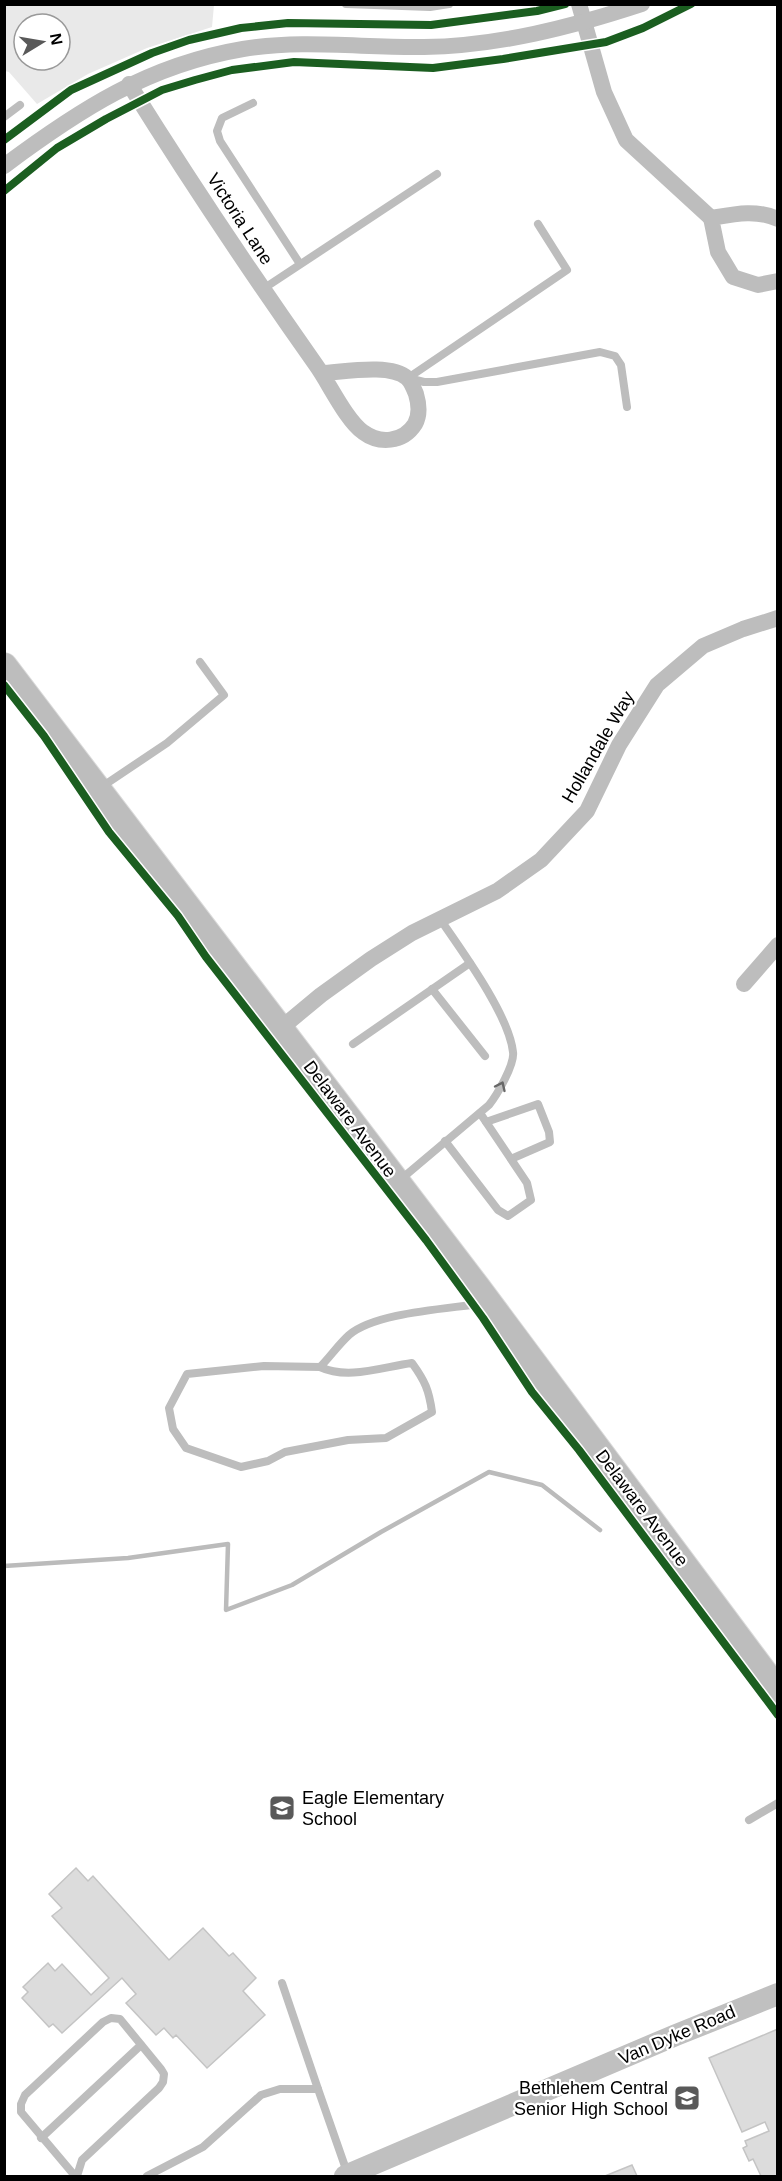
<svg xmlns="http://www.w3.org/2000/svg" width="782" height="2181" font-family="Arial,sans-serif">
<style>
.green{fill:#e9e9e9;fill-rule:evenodd}
.lines{fill:none;stroke-linecap:round;stroke-linejoin:round}
.stream{stroke:#bbb;stroke-width:4.5}
.building{fill:#dcdcdc;stroke:#c4c4c4;stroke-width:1.5}
.primary-casing{stroke:#dbdbdb;stroke-width:28}
.lane{stroke:#bdbdbd;stroke-width:8}
.street{stroke:#bdbdbd;stroke-width:16}
.secondary{stroke:#c0c0c0;stroke-width:22}
.primary{stroke:#bdbdbd;stroke-width:26}
.cycleway-casing{stroke:#fff;stroke-width:11}
.cycleway{stroke:#1b5e20;stroke-width:8}
.oneway{stroke:#686868}
.labels{text-anchor:middle;dominant-baseline:central;stroke-width:4.5;stroke-linejoin:round;paint-order:stroke}
.street-label{font-size:18px;fill:#000;stroke:#fff}
.poi-label{font-size:18px;fill:#000;stroke:#fff;text-anchor:start}
</style>
<rect width="100%" height="100%" fill="#fff"/>
<path class="green" d="M4,5l1,-1 209,1 -2,22 -65,21 -59,26 -51,30 -28,-32 -4,-1zM24,24h36v36h-36z"/>
<g class="lines">
<polyline class="stream" points="4,1566 128,1558 228,1544 226,1610 292,1585 381,1532 489,1472 542,1485 600,1530"/>
</g>
<g class="building">
<polygon points="76,1868 88,1881 93,1876 169,1960 203,1928 229,1956 233,1953 256,1978 243,1991 265,2015 207,2068 176,2035 173,2038 164,2028 156,2035 126,2003 136,1994 122,1978 62,2033 53,2024 49,2027 22,1998 28,1992 23,1987 48,1963 55,1971 62,1964 91,1995 109,1978 52,1916 62,1908 49,1894"/>
<polygon points="778,2029 778,2176 761,2176 753,2159 749,2161 743,2148 747,2146 745,2141 769,2131 765,2122 742,2132 709,2058"/>
<polygon points="632,2165 637,2176 605,2176"/>
</g>
<g class="lines">
<defs>
<polyline id="primary" points="4,666 477,1287 778,1691"/>
</defs>
<use href="#primary" class="primary-casing"/>
<g class="lane">
<polyline points="346,4 430,7 449,4"/>
<polyline points="253,103 222,118 217,131 220,141 300,264"/>
<polyline points="4,117 20,105"/>
<polyline points="263,289 437,174"/>
<polyline points="408,378 424,382 437,382 600,352 615,356 621,365 627,407"/>
<polyline points="408,378 567,270 538,224"/>
<polyline points="100,788 167,743 224,695 200,662"/>
<polyline points="432,989 485,1056"/>
<polyline points="353,1044 470,963"/>
<polyline points="486,1122 538,1104 549,1132 550,1142 511,1159"/>
<polyline points="445,1141 498,1210 508,1216 531,1200 527,1183 480,1113"/>
<path d="M400,1180l89,-75c8,-10 26,-41 24,-53 -4,-37 -51,-101 -73,-133"/>
<path d="M320,1367c28,13 62,0 92,-4 13,18 17,27 20,49l-46,26 -38,2 -63,12 -17,9 -27,6 -55,-19 -13,-19 -4,-21 18,-34 77,-8 56,1c10,-10 18,-22 29,-32 27,-23 100,-26 136,-32"/>
<polyline points="749,1820 778,1803"/>
<polyline points="282,1983 318,2089"/>
<polyline points="41,2138 141,2045"/>
<polyline points="75,2176 21,2112 21,2104 25,2095 103,2022 111,2018 120,2019 161,2069 164,2074 163,2082 159,2088 82,2160 77,2176"/>
<polyline points="147,2176 203,2147 261,2095 280,2089 318,2089 348,2175"/>
</g>
<g class="street">
<polyline points="579,4 604,92 626,140 711,218"/>
<path d="M129,84c60,96 122,189 187,281 13,18 30,55 47,67 16,12 40,11 52,-8 5,-9 4,-20 1,-30 -2,-5 -5,-13 -9,-16 -16,-15 -64,-6 -85,-5"/>
<path d="M4,166c75,-56 144,-101 239,-117 61,-10 120,-1 181,-2 74,-1 148,-20 218,-43"/>
<path d="M778,219c-22,-10 -44,-5 -67,-1l7,34 15,25 25,8 20,-4"/>
<polyline points="744,984 778,945"/>
<polyline points="280,1029 321,995 371,959 412,933 497,891 541,860 587,811 619,745 657,685 703,646 743,629 778,618"/>
</g>
<polyline class="secondary" points="345,2176 676,2035 778,1994"/>
<use href="#primary" class="primary"/>
<defs>
<g id="cycleway">
<polyline points="4,140 71,90 152,53 189,40 241,28 288,23 431,25 537,11 565,4"/>
<polyline points="4,191 57,148 106,119 162,90 195,80 232,70 294,62 433,68 503,59 606,42 643,28 691,4"/>
<polyline points="4,685 44,736 109,832 178,916 206,957 426,1240 483,1318 532,1392 579,1450 778,1715"/>
</g>
</defs>
<use href="#cycleway" class="cycleway-casing"/>
<use href="#cycleway" class="cycleway"/>
</g>
<defs><path id="oneway-chevron" d="M-2-3.5L2.5 0L-2 3.5" fill="none" stroke-width="1.6" stroke-linecap="round" stroke-linejoin="round" transform="scale(1.5)"/></defs>
<use class="oneway" href="#oneway-chevron" transform="translate(501 1086) rotate(-65)"/>
<defs>
<symbol id="school-square" viewBox="-11 -11 22 22"><rect x="-9" y="-9" width="18" height="18" rx="4" fill="#595959" stroke="#fff"/><path d="M0-5L7-2L0 1L-7-2ZM-4 1L0 2.5L4 1V4Q0 6-4 4Z" fill="#fff"/></symbol>
</defs>
<g fill-rule="evenodd">
<use href="#school-square" x="267" y="1793" width="30" height="30"/>
<use href="#school-square" x="672" y="2083" width="30" height="30"/>
</g>
<g class="labels">
<g class="street-label">
<text transform="translate(240 219) rotate(57)">Victoria Lane</text>
<text transform="translate(598 747) rotate(-60)">Hollandale Way</text>
<text transform="translate(350 1119) rotate(53)">Delaware Avenue</text>
<text transform="translate(642 1508) rotate(53)">Delaware Avenue</text>
<text transform="translate(677 2035) rotate(-23)">Van Dyke Road</text>
</g>
<g class="poi-label">
<text x="302" y="1798">Eagle Elementary<tspan x="302" dy="21">School</tspan></text>
<text x="668" y="2088" text-anchor="end">Bethlehem Central<tspan x="668" dy="21">Senior High School</tspan></text>
</g>
</g>
<rect width="782" height="2181" fill="none" stroke="#000000" stroke-width="12"/>
<g transform="translate(42 42) rotate(79)"><circle r="28" fill="#ffffff" stroke="#999999" stroke-width="1.5"/>
<path d="M0-4.5L10 22L0 15L-10 22Z" fill="#595959"/>
<text y="-9" font-size="16" font-weight="bold" text-anchor="middle" fill="#000000">N</text>
</g>
</svg>
